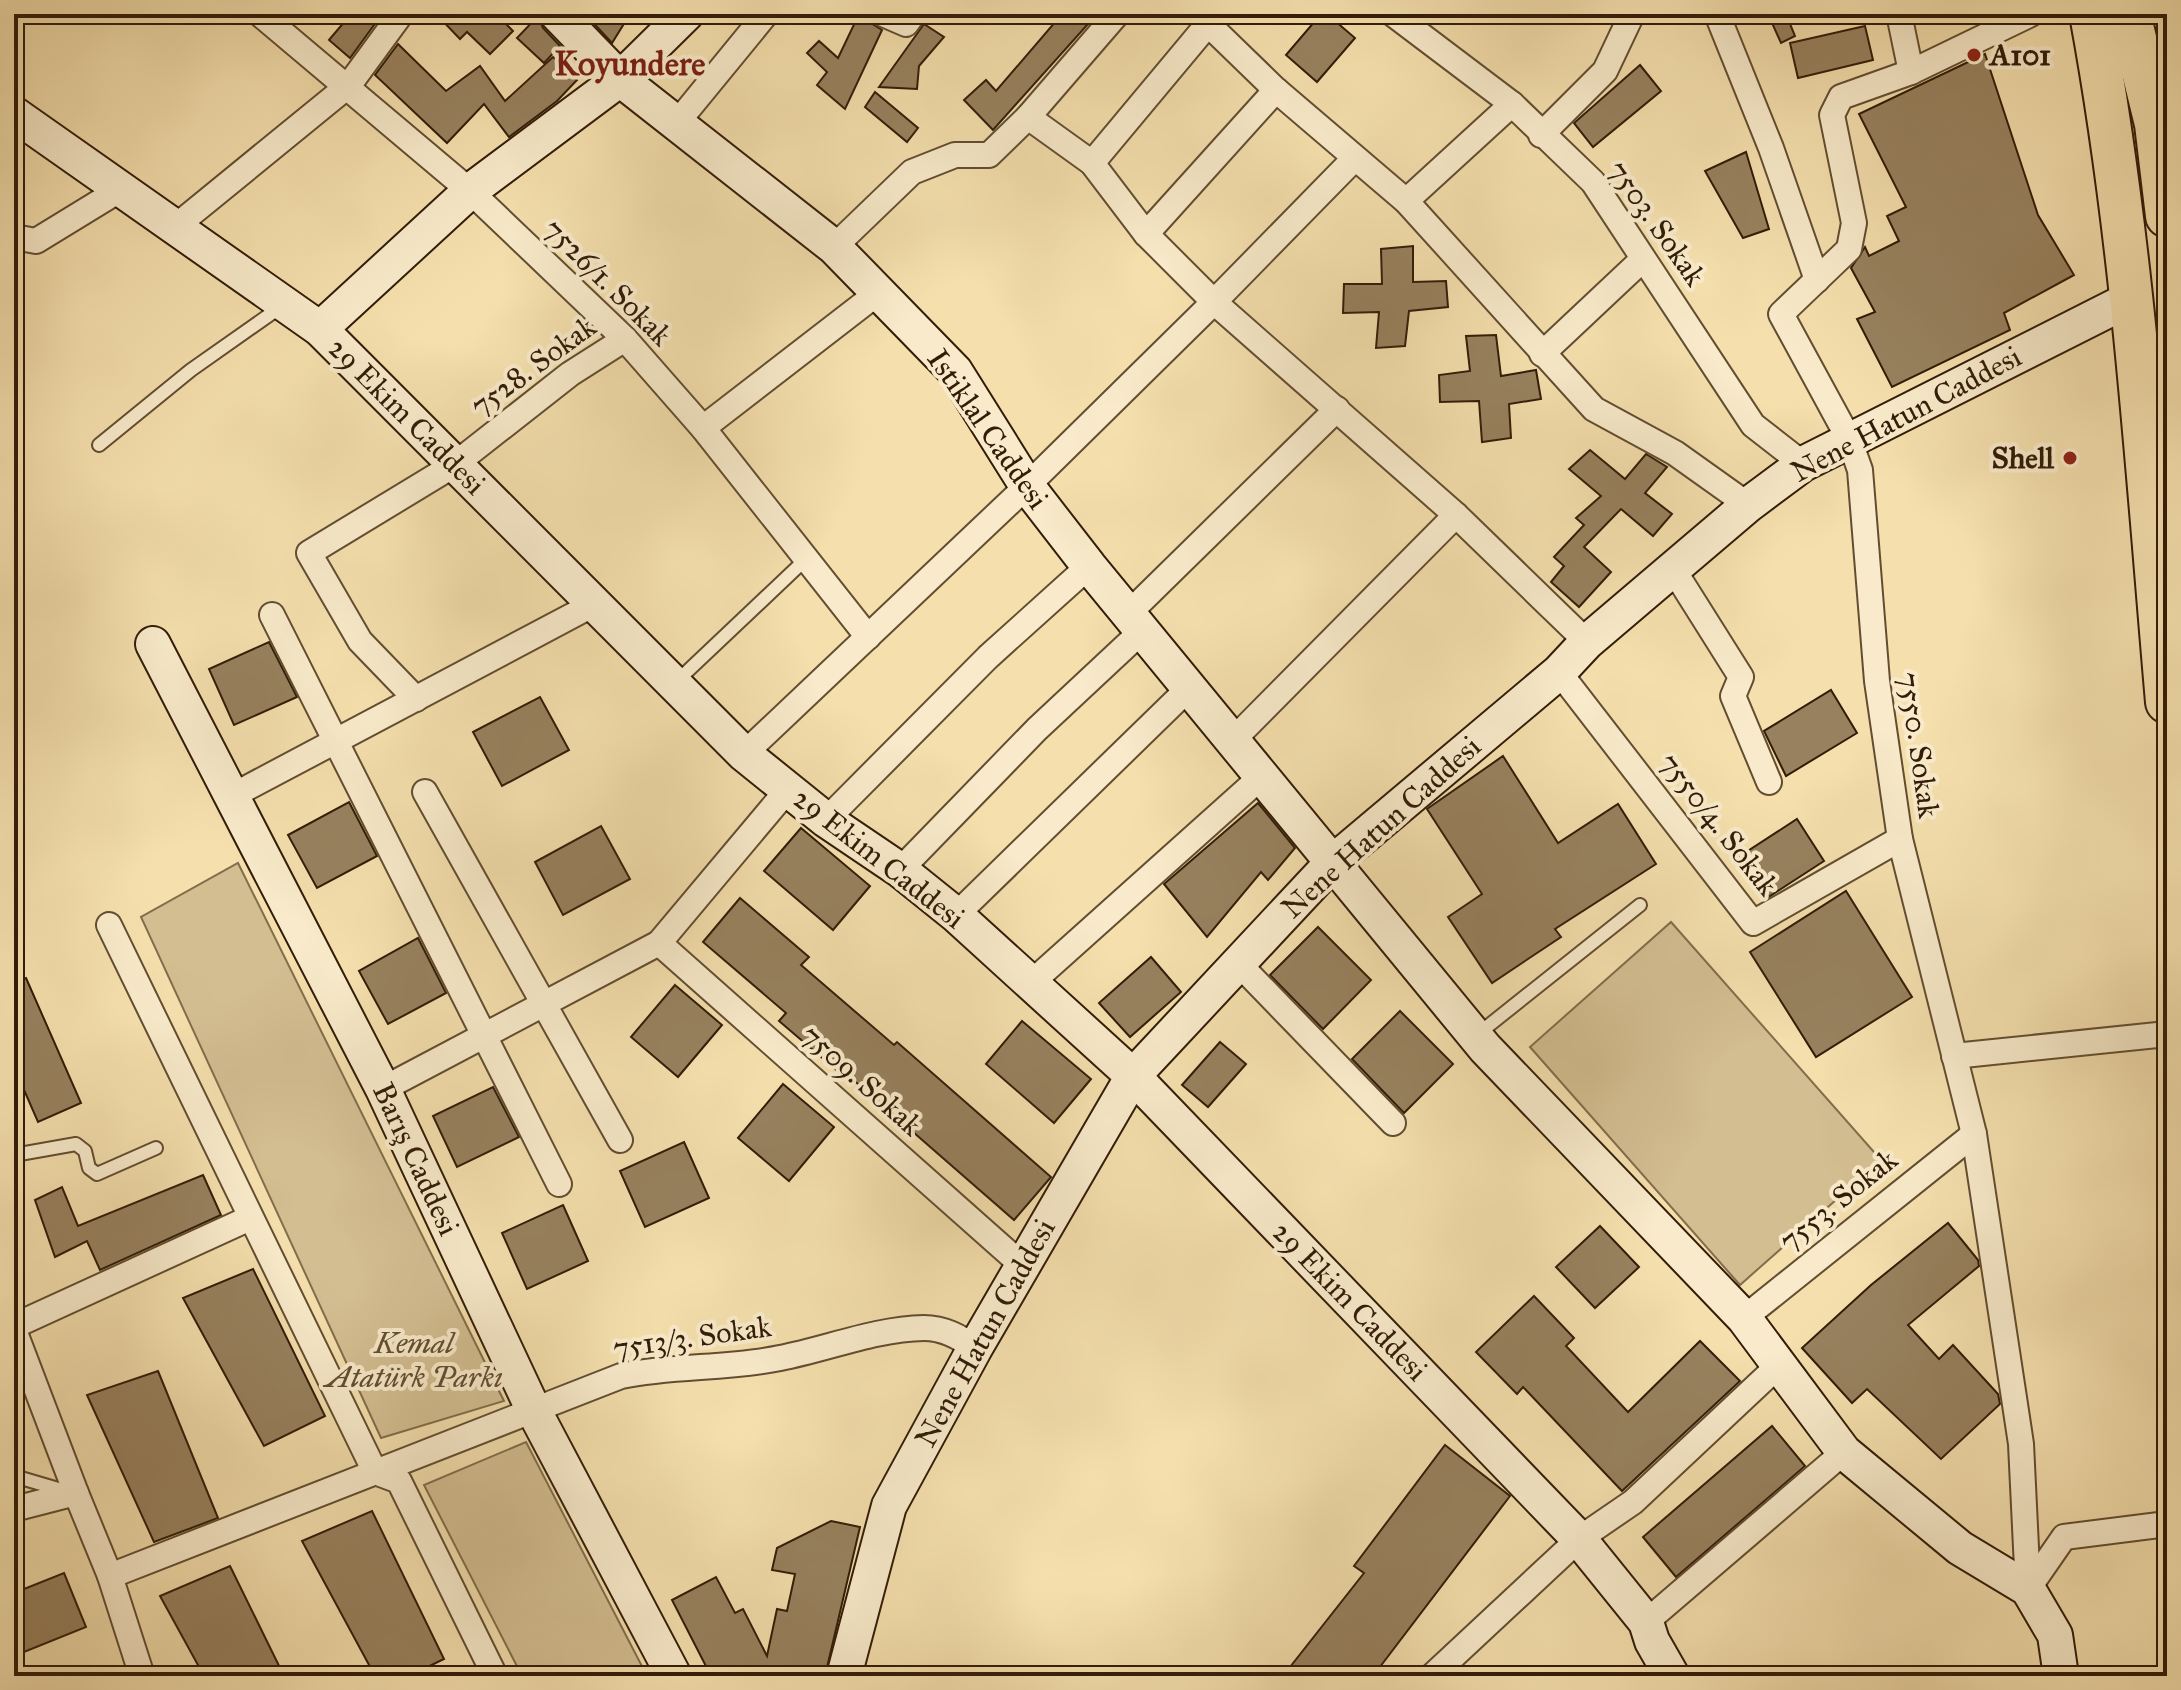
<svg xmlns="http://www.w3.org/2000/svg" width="2181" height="1690" font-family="'IM FELL Great Primer',serif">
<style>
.green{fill:#d3be91;stroke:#826d4c;stroke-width:2}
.building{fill:#97815e;stroke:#321c08;stroke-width:2}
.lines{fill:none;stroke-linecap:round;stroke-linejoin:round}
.lane-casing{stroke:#624d31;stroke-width:16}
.street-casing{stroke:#624d31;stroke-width:28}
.secondary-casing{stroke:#321c08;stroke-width:38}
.highway-casing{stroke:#321c08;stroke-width:46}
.lane{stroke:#f8eaca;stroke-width:12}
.street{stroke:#f8eaca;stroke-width:24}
.secondary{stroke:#f8eaca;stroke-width:34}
.highway{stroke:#f4dfad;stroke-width:42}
.poi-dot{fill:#8f2418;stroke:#f8eaca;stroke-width:3}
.labels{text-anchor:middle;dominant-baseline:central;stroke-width:8;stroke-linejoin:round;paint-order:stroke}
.poi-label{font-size:30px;font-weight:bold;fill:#321c08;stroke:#f8eaca;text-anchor:start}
.street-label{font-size:30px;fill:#321c08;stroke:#f8eaca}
.park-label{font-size:30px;font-style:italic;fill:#624d31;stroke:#f8eaca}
.quarter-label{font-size:34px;font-weight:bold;fill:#7a1f14;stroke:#f8eaca}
</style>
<rect width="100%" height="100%" fill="#f4dfad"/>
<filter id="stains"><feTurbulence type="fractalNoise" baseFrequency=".0025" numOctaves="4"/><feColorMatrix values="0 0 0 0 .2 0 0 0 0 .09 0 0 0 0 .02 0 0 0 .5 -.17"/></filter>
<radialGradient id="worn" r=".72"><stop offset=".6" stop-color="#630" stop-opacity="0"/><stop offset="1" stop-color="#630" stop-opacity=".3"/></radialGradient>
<g class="green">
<polygon points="238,863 504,1401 381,1438 141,917"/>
<polygon points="1671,922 1881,1160 1740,1285 1530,1047"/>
<polygon points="526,1442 647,1676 522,1676 424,1485"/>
</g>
<g class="building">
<polygon points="351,14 382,14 350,58 329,40"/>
<polygon points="436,14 496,14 513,31 490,54 467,32 460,39"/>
<polygon points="585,14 611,14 625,22 612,43"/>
<polygon points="859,14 868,15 871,23 882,30 845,109 817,85 827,72 807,53 819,41 838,58"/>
<polygon points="1062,14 1097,14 993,130 964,100 986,80 996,91"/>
<polygon points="1321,14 1327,14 1355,38 1317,82 1286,55"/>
<polygon points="1768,14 1786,14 1795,36 1781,43"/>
<polygon points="538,16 543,28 560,46 544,63 517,38"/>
<polygon points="924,24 944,37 919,66 917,89 879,87"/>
<polygon points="1865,26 1873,60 1798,78 1790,43"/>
<polygon points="398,44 446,91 480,66 505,101 553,57 577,80 557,101 509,137 484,104 447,143 375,75"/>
<polygon points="1985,54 2038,215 2074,275 2004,313 2010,330 1892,387 1857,319 1875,312 1851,268 1865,247 1869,256 1899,241 1887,216 1906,207 1859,114"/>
<polygon points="1640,65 1661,91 1593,147 1574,123"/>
<polygon points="875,92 918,128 907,142 865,107"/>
<polygon points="1746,152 1769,229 1743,238 1705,171"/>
<polygon points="1413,246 1413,282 1446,281 1448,307 1409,311 1405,346 1376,348 1379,312 1343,313 1344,284 1382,284 1381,249"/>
<polygon points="1496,335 1501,376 1536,370 1541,399 1509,404 1511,438 1482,442 1479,401 1440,402 1439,375 1470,371 1466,336"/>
<polygon points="1590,450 1625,479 1646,454 1667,467 1645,493 1672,514 1653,536 1621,509 1584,547 1611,572 1579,607 1551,582 1564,566 1554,557 1584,525 1576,518 1601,496 1569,469"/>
<polygon points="269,642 297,697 234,725 209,669"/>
<polygon points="1831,690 1857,733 1786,776 1764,731"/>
<polygon points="540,697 569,750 502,786 473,732"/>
<polygon points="1503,756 1558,843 1618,804 1656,864 1555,929 1561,937 1492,983 1448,917 1482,894 1427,809"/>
<polygon points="349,802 377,856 317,888 288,835"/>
<polygon points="1258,803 1295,848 1268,880 1261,872 1207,937 1164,884"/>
<polygon points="1797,819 1824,861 1767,898 1740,856"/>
<polygon points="601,826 630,879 563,915 535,862"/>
<polygon points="801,828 870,886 833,930 764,871"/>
<polygon points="1846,891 1912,997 1816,1057 1750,952"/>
<polygon points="740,898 809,957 801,965 894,1045 897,1042 1051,1177 1014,1220 850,1077 848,1080 779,1021 786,1013 703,942"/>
<polygon points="1318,927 1371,980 1323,1029 1270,975"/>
<polygon points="418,938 446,993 388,1024 359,971"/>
<polygon points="1151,957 1181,992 1130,1037 1099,1003"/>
<polygon points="26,978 81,1103 38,1122 14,1067 14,983"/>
<polygon points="675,985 722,1025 678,1077 631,1037"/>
<polygon points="1400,1011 1453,1064 1404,1113 1352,1059"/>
<polygon points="1022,1021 1091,1079 1054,1123 986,1064"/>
<polygon points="1220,1042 1246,1064 1208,1107 1182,1085"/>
<polygon points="783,1084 834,1127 789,1181 738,1138"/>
<polygon points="493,1087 519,1137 457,1167 433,1116"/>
<polygon points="684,1142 709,1198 645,1227 620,1171"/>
<polygon points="203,1175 221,1215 100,1270 87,1241 55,1257 35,1200 62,1187 78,1226"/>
<polygon points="563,1205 588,1261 527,1289 502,1233"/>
<polygon points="1948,1223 1978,1260 1979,1266 1908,1325 1939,1359 1953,1345 1998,1394 2000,1404 1941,1459 1867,1389 1852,1403 1802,1348 1871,1285"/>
<polygon points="1600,1226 1639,1267 1595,1308 1556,1267"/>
<polygon points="253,1269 325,1416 264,1446 183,1298"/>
<polygon points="1534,1296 1574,1338 1566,1346 1628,1412 1700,1341 1740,1381 1622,1491 1523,1387 1517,1394 1476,1352"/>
<polygon points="158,1371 218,1518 154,1542 87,1395"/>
<polygon points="1772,1426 1805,1466 1676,1577 1643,1537"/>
<polygon points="1445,1445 1510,1496 1373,1676 1283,1676 1364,1573 1354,1566"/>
<polygon points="372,1511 444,1659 409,1676 375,1676 302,1541"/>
<polygon points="831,1521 860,1527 825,1676 711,1676 672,1600 716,1577 735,1613 743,1609 767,1656 777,1609 787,1611 795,1574 772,1570 777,1548"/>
<polygon points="230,1566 284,1676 204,1676 160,1596"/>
<polygon points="64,1573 86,1627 14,1656 14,1593"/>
</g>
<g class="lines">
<defs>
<g id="lane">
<polyline points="99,445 191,370 282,306"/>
<polyline points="675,683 806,559"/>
<polyline points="1478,1034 1640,905"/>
<polyline points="14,1155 76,1144 85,1151 89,1168 97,1174 156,1148"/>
<polyline points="14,1476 65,1491"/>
</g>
<g id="street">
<polyline points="260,14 470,191 625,339 703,428 868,637"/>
<polyline points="883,14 906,24 913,14"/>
<polyline points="1216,14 1208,24 1276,90 1406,201 1594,409 1675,453 1748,505"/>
<polyline points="1393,14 1512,104 1593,182 1753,425 1803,464"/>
<polyline points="1717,14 1771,148 1817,280"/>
<polyline points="1899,14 1911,72 2031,14"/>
<polyline points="1911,72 1841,97 1832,115 1854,223 1849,249 1781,314 1849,439 1860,470 1877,681 1900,839 1974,1134 2021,1444 2028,1589"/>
<polyline points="676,124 766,14"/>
<polyline points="1541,135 1605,71 1632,14"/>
<polyline points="1354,159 1214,302 1456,515 1587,642"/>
<polyline points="1092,163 1208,24"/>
<polyline points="1406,201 1512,104"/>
<polyline points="175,227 349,85 401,14"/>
<polyline points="1146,234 1276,90"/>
<polyline points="14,237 36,241 121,189"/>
<polyline points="834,247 912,172 955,155 989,155 1028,117 1117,14"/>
<polyline points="1542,354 1643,259"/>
<polyline points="703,428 879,292"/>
<polyline points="1673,569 1741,677 1733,696 1769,782"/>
<polyline points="1129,613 1337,409"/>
<polyline points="272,615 559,1184"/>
<polyline points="1559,672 1753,923 1900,839"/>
<polyline points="416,699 360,641 309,553 454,465 570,374 625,339"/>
<polyline points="1231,742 1456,515"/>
<polyline points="744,754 1027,486 1214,302 1146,234 1092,163 1028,117"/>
<polyline points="425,792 620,1140"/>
<polyline points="230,797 596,603"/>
<polyline points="826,820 988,657 1089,566"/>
<polyline points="900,870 1037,729 1143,630"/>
<polyline points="956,915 1190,687"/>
<polyline points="109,925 375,1472 399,1481 495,1676"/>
<polyline points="659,943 1022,1265"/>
<polyline points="1237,962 1393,1123"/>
<polyline points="1031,983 1261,777"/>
<polyline points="1954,1056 2167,1034"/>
<polyline points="383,1089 659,943 789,788"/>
<polyline points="1744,1318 1974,1134"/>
<polyline points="14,1326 250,1218"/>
<polyline points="14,1330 76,1493"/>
<polyline points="14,1509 76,1493 110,1576 142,1676"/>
<path d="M110,1576l511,-200c52,-11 106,-7 159,-18 47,-9 95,-29 144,-30 20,0 36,9 51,20"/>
<polyline points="2028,1589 2064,1537 2167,1524"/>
<polyline points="1646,1622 1844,1452"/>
<polyline points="1432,1676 1579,1539 1633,1502 1778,1366"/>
</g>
<g id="secondary">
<polyline points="557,14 620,79 834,247 955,371 1027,486 1089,566 1485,1048 1744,1318 1844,1452 1960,1548 2028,1589 2055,1635 2061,1676"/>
<polyline points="14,114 320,329 744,754 826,820 900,870 956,915 1133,1076 1579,1539 1646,1622 1652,1641 1672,1676"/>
<polyline points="320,329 470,191 620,79 686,14"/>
<polyline points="153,644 383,1089 533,1409 674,1676"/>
<polyline points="844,1676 889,1506 975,1348 1133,1076 1332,863 1559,672 1587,642 1748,505 1803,464 2132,298"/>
</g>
<g id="highway">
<path d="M2091,14c42,227 56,458 76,688"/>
<polyline points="2129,14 2156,124 2167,216"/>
</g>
</defs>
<use href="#lane" class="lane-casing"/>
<use href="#street" class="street-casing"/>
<use href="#secondary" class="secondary-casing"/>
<use href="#highway" class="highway-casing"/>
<use href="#lane" class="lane"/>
<use href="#street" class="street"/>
<use href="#secondary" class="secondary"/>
<use href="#highway" class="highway"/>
</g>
<g class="poi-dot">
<circle cx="1974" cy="55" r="8"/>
<circle cx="2070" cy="458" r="8"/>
</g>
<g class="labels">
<g class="poi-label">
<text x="1990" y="55">A101</text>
<text x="2054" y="458" text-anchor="end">Shell</text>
</g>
<g class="street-label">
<text transform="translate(1657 223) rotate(55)">7503. Sokak</text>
<text transform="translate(608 282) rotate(45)">7526/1. Sokak</text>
<text transform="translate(533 366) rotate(-36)">7528. Sokak</text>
<text transform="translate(1906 414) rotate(-28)">Nene Hatun Caddesi</text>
<text transform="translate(407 416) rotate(45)">29 Ekim Caddesi</text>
<text transform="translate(988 429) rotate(55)">Istiklal Caddesi</text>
<text transform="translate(1919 745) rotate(82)">7550. Sokak</text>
<text transform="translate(1719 824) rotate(52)">7550/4. Sokak</text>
<text transform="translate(1381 827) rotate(-42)">Nene Hatun Caddesi</text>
<text transform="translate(879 858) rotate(38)">29 Ekim Caddesi</text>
<text transform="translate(862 1080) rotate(42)">7509. Sokak</text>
<text transform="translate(416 1159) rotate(65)">Barış Caddesi</text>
<text transform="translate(1838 1200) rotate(-39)">7553. Sokak</text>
<text transform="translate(1350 1301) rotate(46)">29 Ekim Caddesi</text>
<text transform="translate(985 1333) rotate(-61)">Nene Hatun Caddesi</text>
<text transform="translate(692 1337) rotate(-8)">7513/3. Sokak</text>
</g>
<g class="park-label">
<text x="414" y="1343">Kemal<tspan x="414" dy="34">Atatürk Parkı</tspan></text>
</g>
<g class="quarter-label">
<text x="630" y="63">Koyundere</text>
</g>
</g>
<rect width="2181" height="1690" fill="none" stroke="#f4dfad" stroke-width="48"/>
<rect x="16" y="16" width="2149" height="1658" fill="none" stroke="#321c08" stroke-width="4"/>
<rect x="24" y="24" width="2133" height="1642" fill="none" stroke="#321c08" stroke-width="2"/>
<rect width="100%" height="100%" filter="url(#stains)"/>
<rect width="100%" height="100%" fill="url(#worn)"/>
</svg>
